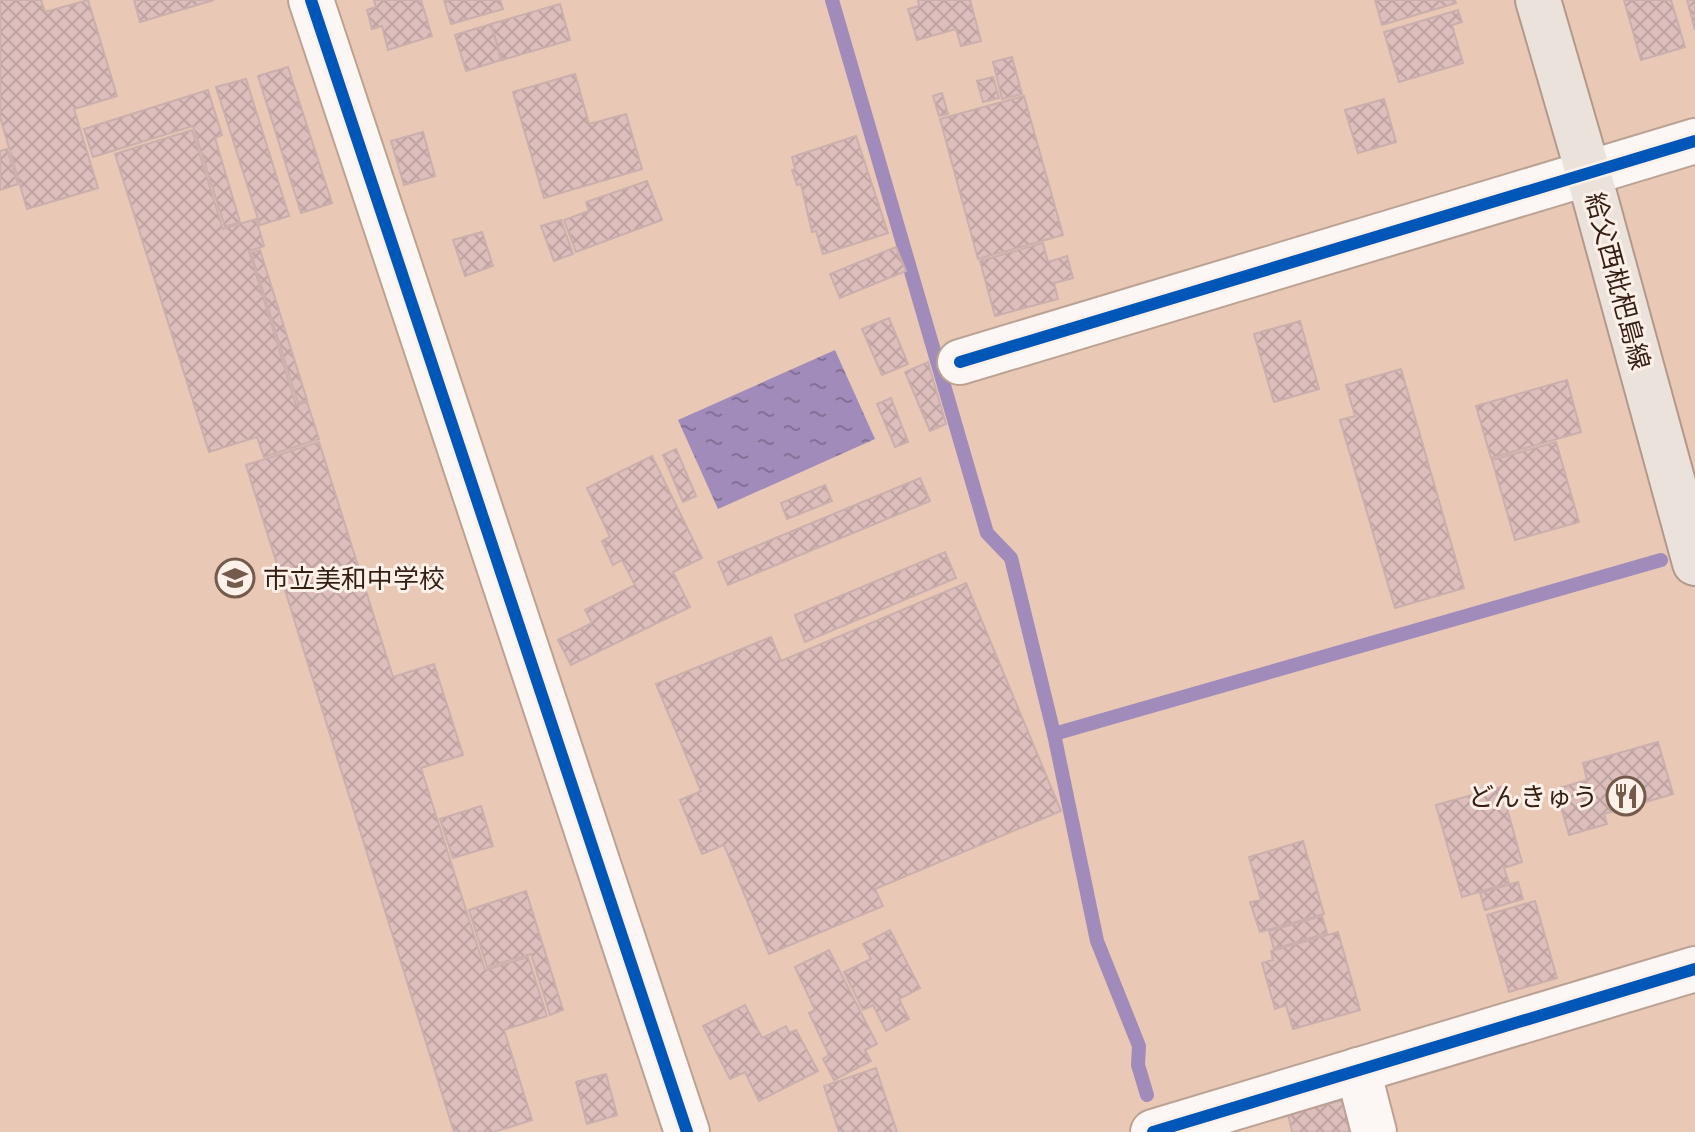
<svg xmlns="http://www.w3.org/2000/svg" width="1695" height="1132" font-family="'Golos Text','Noto Sans JP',sans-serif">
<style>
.water{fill:url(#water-ripples)}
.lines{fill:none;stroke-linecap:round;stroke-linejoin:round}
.stream{stroke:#a08bbb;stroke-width:14}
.building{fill:url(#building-cross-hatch);stroke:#caafac;stroke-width:2}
.minor-casing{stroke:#bba293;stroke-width:48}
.major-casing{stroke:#b29989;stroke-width:48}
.minor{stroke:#fcf7f4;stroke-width:44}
.major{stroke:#ece2dc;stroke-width:44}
.cycleway-casing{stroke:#fdf0e9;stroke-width:17}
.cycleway{stroke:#0057b8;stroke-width:12}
.labels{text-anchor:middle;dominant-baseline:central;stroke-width:6;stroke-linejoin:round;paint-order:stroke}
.street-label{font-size:26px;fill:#351f12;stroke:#fdf0e9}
.poi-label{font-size:26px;fill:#351f12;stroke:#fdf0e9;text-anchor:start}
</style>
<defs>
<pattern id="water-ripples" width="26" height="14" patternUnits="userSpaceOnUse" patternTransform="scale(2)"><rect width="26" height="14" fill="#a08bbb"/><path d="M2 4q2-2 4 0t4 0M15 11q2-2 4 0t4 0" fill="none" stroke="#837197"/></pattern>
<pattern id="building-cross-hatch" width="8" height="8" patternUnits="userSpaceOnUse" patternTransform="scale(2)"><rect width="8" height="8" fill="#ddbebd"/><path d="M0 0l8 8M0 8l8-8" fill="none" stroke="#bea3a1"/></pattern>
</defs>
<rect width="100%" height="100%" fill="#e9c9b6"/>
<polygon class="water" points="835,350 875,439 718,509 678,420"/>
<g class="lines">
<g class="stream">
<polyline points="832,0 987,533 1011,558 1054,734 1097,941 1139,1046 1138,1065 1147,1095"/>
<polyline points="1054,734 1661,560"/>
</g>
</g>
<g class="building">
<polygon points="0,0 41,0 45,12 88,0 117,96 74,109 98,188 27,209 0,117"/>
<polygon points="134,0 214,0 140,22"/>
<polygon points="374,0 421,0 432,36 388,50 382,26 372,29 367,10 376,7"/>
<polygon points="444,0 500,0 503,9 451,24"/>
<polygon points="918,0 970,0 981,41 961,46 956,29 917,40 908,9 919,6"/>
<polygon points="1375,0 1455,0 1456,3 1382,25"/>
<polygon points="1624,0 1671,0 1685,47 1641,60"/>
<polygon points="1687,0 1695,0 1695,30"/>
<polygon points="560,4 570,40 502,60 491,24"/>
<polygon points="1458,10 1462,22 1452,25 1463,63 1399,82 1384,32"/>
<polygon points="491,24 501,60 466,71 455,35"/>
<polygon points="1012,57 1022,94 1002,99 993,62"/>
<polygon points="288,67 332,203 301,213 258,76"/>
<polygon points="575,74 589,124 626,114 642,169 544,198 513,92"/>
<polygon points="993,77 999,98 983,102 977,81"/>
<polygon points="246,79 289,216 260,225 216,87"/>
<polygon points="208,90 222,135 215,138 240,222 225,227 193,126 93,157 84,129"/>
<polygon points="942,93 948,114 939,116 933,96"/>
<polygon points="1024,96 1063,235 978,259 940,119"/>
<polygon points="1384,99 1396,142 1358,153 1345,110"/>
<polygon points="192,130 223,229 256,219 264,246 249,251 296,405 307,402 319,439 264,457 257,437 209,452 115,154"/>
<polygon points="423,132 435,176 404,185 391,141"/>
<polygon points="856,136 888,233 823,254 816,231 812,232 801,184 797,185 792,170 795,169 792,157"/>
<polygon points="7,149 18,184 0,190 0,151"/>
<polygon points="647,181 662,220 576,252 564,220 589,211 586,202"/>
<polygon points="561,220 573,254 554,261 541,226"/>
<polygon points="482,232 493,266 465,276 453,240"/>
<polygon points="1043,243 1048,262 1067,256 1073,278 1054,283 1058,299 995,316 980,261"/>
<polygon points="896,247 906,271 840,298 830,274"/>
<polygon points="260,250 307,400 298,403 251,253"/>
<polygon points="889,318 908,364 882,375 862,329"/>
<polygon points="1300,321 1319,389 1274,402 1254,334"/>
<polygon points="928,362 946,424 930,431 905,372"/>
<polygon points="1401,369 1464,588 1395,608 1340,420 1355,416 1346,385"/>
<polygon points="1567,380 1581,432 1491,458 1476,406"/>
<polygon points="891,398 908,442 895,447 877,404"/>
<polygon points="319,442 393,677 434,664 463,755 421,768 485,970 528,957 547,1016 504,1030 532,1120 494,1132 454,1132 246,465"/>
<polygon points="1556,442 1579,522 1515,540 1492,460"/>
<polygon points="676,449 696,496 683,502 663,455"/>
<polygon points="652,456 702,558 673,572 690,607 571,665 558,640 592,623 585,610 635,585 622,560 613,565 602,541 610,537 587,488"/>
<polygon points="920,478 930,501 728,585 718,562"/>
<polygon points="825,485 832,501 787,519 781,503"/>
<polygon points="945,552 956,578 805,642 795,615"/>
<polygon points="966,583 1061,811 875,889 883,906 769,954 724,845 702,854 680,800 701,791 656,684 771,637 781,661"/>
<polygon points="1658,742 1673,794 1604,814 1607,824 1569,835 1556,789 1587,780 1583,763"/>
<polygon points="1501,787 1522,862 1504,868 1509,883 1462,897 1436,805"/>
<polygon points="481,806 493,846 453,858 440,819"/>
<polygon points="1303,841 1324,914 1260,932 1250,902 1261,900 1249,857"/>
<polygon points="1518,882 1523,899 1485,910 1480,893"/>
<polygon points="526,891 563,1010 550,1015 531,954 487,967 469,910"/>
<polygon points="1535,901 1557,978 1509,992 1487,915"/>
<polygon points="1322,916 1327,933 1274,949 1269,931"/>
<polygon points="890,930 920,988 899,999 909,1019 886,1031 873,1005 863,1010 844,972 871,959 863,944"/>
<polygon points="1338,932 1360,1010 1293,1029 1286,1005 1275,1009 1262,963 1273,960 1271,951"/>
<polygon points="829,950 877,1044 865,1050 871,1061 834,1080 823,1059 829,1055 809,1013 815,1010 795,967"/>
<polygon points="745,1005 762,1038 786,1026 789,1033 796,1030 818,1071 759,1101 745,1072 730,1079 703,1026"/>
<polygon points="876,1068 897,1132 839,1132 824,1086"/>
<polygon points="606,1074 617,1115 587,1124 576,1082"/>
<polygon points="1351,1098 1360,1132 1292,1132 1288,1114"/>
</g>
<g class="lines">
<defs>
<g id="minor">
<polyline points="311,0 687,1132"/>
<polyline points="960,362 1695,141"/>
<polyline points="1358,1070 1374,1132"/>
<polyline points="1153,1132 1695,969"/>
</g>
<polyline id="major" points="1538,0 1588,172 1695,563"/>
</defs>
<use href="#minor" class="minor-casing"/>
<use href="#major" class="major-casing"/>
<use href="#minor" class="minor"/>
<use href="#major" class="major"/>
<defs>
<g id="cycleway">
<polyline points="311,0 687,1132"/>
<polyline points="960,362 1695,141"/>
<polyline points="1153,1132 1695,969"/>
</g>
</defs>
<use href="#cycleway" class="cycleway-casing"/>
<use href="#cycleway" class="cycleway"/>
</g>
<defs>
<symbol id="school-ring" viewBox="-11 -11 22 22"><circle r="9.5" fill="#fdf0e9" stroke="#745a4b" stroke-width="1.5"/><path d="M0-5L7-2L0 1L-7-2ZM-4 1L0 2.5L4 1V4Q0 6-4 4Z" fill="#745a4b"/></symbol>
<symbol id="restaurant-ring" viewBox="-11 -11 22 22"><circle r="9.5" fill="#fdf0e9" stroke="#745a4b" stroke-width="1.5"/><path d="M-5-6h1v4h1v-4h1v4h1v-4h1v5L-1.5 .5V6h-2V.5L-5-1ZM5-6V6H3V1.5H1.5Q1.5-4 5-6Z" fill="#745a4b"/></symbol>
</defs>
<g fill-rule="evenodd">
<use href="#school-ring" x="213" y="556" width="44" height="44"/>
<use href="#restaurant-ring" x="1604" y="774" width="44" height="44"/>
</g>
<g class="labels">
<g class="street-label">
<text transform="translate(1618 281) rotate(75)">給父西枇杷島線</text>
</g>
<g class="poi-label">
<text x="263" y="578">市立美和中学校</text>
<text x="1598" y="796" text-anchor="end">どんきゅう</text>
</g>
</g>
</svg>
